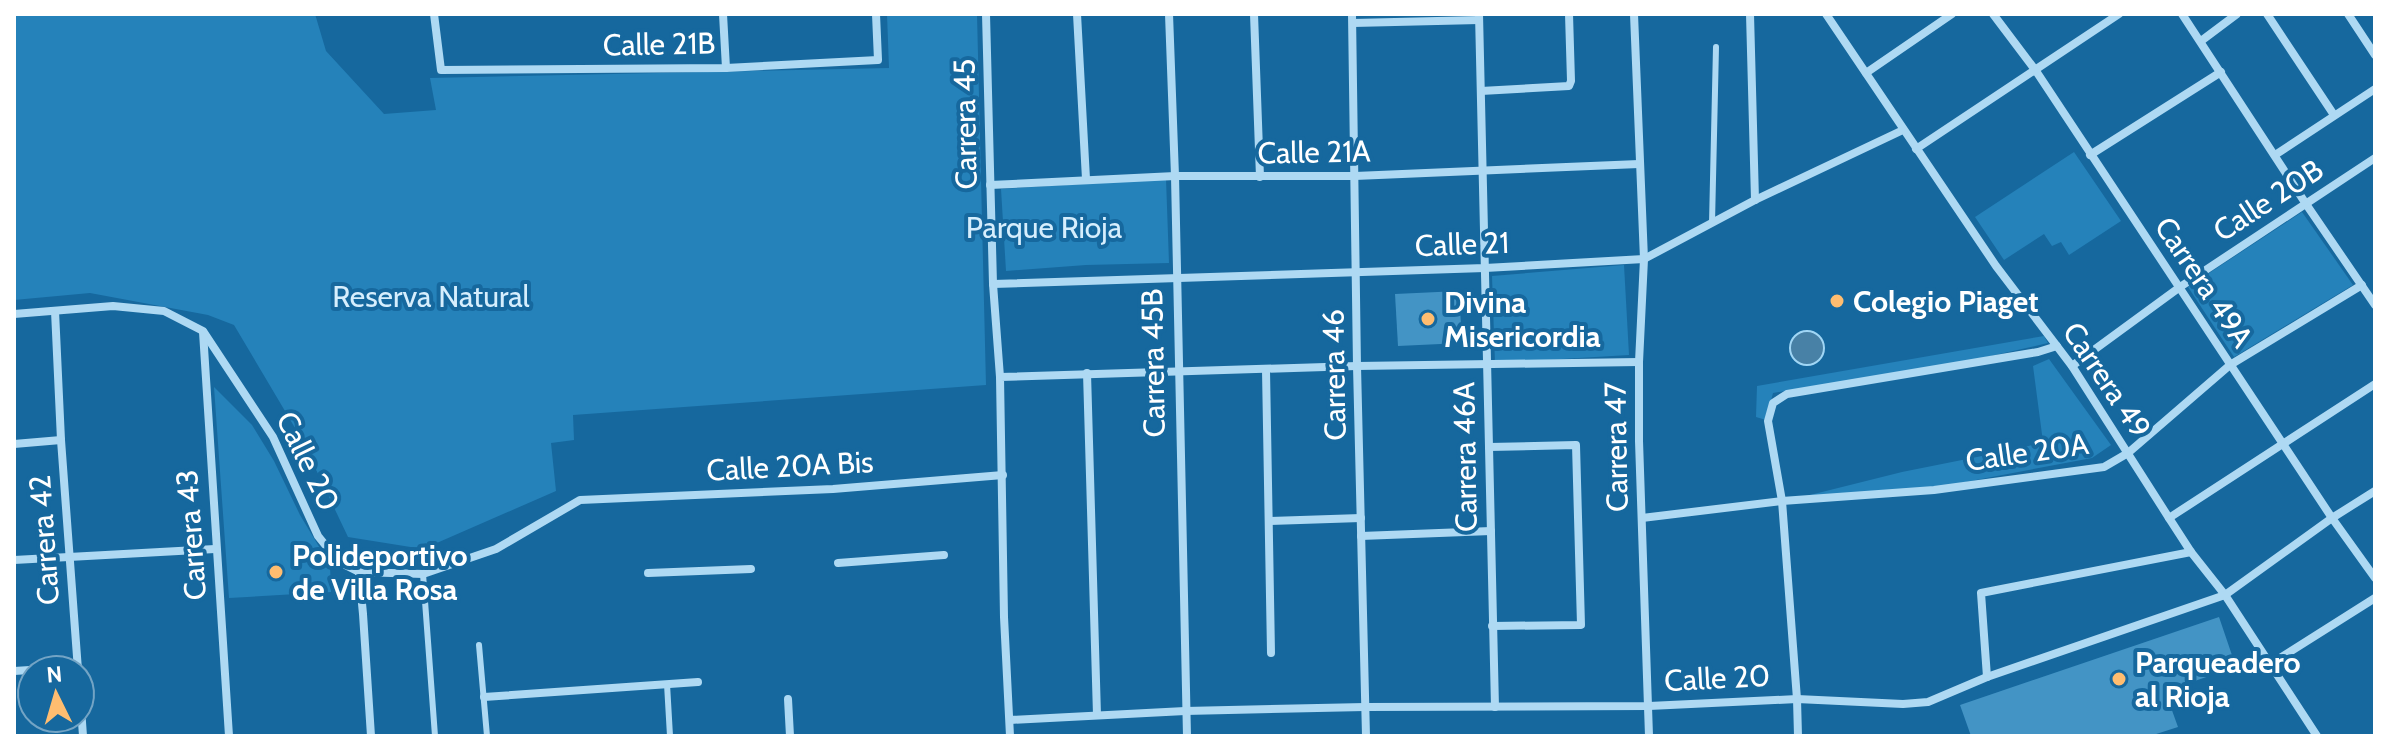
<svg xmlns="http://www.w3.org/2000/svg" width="2389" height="750" font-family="Cabin,sans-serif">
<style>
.green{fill:#2582ba}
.water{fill:#4881a6;stroke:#a0d6f5;stroke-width:2}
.building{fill:#4394c5}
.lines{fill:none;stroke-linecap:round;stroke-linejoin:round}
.lane{stroke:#aed9f3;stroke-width:6}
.street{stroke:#aed9f3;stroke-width:8}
.poi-dot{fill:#ffbd70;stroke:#16689e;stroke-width:3}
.labels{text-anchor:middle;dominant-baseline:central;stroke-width:8;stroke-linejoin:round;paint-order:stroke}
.street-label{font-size:30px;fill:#fff;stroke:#16689e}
.park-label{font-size:30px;fill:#d6eefd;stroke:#16689e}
.poi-label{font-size:30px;font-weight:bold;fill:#fff;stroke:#16689e;text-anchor:start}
</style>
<rect width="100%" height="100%" fill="#16689e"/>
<g class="green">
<polygon points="14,14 315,14 326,51 384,114 436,110 430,78 889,68 887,14 977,14 986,385 573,415 574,440 551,443 556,491 423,549 348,537 301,438 234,325 208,315 90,293 14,300"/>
<polygon points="2074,152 2121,221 2069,255 2061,242 2052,246 2044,234 2004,260 1975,217"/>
<polygon points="1166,179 1169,263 1086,265 1006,271 1001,189"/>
<polygon points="2302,212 2353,285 2234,357 2188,287"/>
<polygon points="1624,265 1629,355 1495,363 1492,276"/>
<polygon points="2044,336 2048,343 1982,358 1773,393 1766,420 1756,417 1757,386"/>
<polygon points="2049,359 2111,445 2092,458 1939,487 1802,497 1902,472 2017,449 2043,442 2033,366"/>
<polygon points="214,387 252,425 274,461 300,515 330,565 331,592 229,598"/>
</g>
<circle class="water" cx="1807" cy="348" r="17"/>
<g class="building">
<polygon points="1459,291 1462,343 1398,346 1395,294"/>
<polygon points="2219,617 2236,667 2165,691 2178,727 2150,736 1971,736 1960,705"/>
</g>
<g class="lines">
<g class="lane">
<polyline points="1712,223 1716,47"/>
<polyline points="423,574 435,736"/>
<polyline points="479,645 487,736"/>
<polyline points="667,684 670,736"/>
</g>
<g class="street">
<polyline points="434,14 441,70 726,68 878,60 876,14"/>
<polyline points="723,14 726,68"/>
<polyline points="986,14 993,284 1000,377"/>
<polyline points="1077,14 1086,179"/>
<polyline points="1169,14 1175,176 1187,736"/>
<polyline points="1254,14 1260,177"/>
<polyline points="1352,14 1357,366 1366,736"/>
<polyline points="1479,14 1495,707"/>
<polyline points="1634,14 1644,259 1639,362 1639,441 1649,736"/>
<polyline points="1750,14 1755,200"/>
<polyline points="1826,14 1996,266 2072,366 2169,518 2191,552 2225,595 2317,736"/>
<polyline points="1993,14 2036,71 2332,518 2375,578"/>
<polyline points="2182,14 2306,204 2375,305"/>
<polyline points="2267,14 2334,115"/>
<polyline points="2348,14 2375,55"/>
<polyline points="1353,23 1479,20"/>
<polyline points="2201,41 2237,14"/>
<polyline points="1866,73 1952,14"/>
<polyline points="1481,91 1569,86 1571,81 1569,14"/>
<polyline points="1916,149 2119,14"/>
<polyline points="2090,155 2221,72"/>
<polyline points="2275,155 2375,89"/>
<polyline points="990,185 1175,176 1355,176 1639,164"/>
<polyline points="993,284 1485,268 1644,259 1755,200 1903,130"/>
<polyline points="55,311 61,440 78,670"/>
<polyline points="14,314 113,306 164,311 203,331 273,437 318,536 339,562 359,572 423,574 496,549 580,500 833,489 1003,475"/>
<polyline points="203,332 229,736"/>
<polyline points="2072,366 2180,287 2375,158"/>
<polyline points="1266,370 1271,653"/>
<polyline points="1087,373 1097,715"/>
<polyline points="14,444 61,440"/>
<polyline points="1489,447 1576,445 1581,625 1492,626"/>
<polyline points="1642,518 1782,501 1934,490 2104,467 2128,453 2230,365 2362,285"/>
<polyline points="2169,518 2375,384"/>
<polyline points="1269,521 1361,518"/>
<polyline points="1361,536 1491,531"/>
<polyline points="14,560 215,549"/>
<polyline points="838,563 944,555"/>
<polyline points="359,572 363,614 371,736"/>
<polyline points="648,573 751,569"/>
<polyline points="2269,665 2375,598"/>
<polyline points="14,671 78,667"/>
<polyline points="1987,677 1981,593 2191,552"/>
<polyline points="80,694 83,736"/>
<polyline points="484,697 698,682"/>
<polyline points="788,699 790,736"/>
<polyline points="1010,720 1185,711 1365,707 1649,706 1797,699 1903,704 1928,702 1987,677 2225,595 2332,518 2375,491"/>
<polyline points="1010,736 1004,617 1000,377 1357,366 1639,362"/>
<polyline points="1798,736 1797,699 1782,501 1768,421 1773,403 1787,394 2038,352 2057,346"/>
</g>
</g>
<g class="poi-dot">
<circle cx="1837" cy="301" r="8"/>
<circle cx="1428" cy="319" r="8"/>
<circle cx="276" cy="572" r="8"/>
<circle cx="2119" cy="679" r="8"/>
</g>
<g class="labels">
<g class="street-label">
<text transform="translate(659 44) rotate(-1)">Calle 21B</text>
<text transform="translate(965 124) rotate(-91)">Carrera 45</text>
<text transform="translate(1314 152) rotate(-1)">Calle 21A</text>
<text transform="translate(2268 200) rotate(-33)">Calle 20B</text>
<text transform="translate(1462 244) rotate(-2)">Calle 21</text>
<text transform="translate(2204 282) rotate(56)">Carrera 49A</text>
<text transform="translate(1153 363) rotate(-91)">Carrera 45B</text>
<text transform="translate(1334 375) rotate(-91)">Carrera 46</text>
<text transform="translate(2107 380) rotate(56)">Carrera 49</text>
<text transform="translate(1616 447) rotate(-91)">Carrera 47</text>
<text transform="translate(2027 452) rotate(-8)">Calle 20A</text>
<text transform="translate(1465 457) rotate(-91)">Carrera 46A</text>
<text transform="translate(308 461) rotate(64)">Calle 20</text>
<text transform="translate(790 466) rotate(-3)">Calle 20A Bis</text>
<text transform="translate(191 535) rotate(-94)">Carrera 43</text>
<text transform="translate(44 540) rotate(-94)">Carrera 42</text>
<text transform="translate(1717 678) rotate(-3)">Calle 20</text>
</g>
<g class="park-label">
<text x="1044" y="227">Parque Rioja</text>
<text x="431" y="296">Reserva Natural</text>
</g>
<g class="poi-label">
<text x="1853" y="301">Colegio Piaget</text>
<text x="1444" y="302">Divina<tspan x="1444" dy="34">Misericordia</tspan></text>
<text x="292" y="555">Polideportivo<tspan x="292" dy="34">de Villa Rosa</tspan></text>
<text x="2135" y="662">Parqueadero<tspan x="2135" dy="34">al Rioja</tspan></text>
</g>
</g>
<rect width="2389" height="750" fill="none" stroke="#ffffff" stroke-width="32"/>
<g transform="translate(56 694) rotate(355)"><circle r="38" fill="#16689e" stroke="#73a4c5" stroke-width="2"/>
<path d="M0-6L14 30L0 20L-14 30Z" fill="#ffbd70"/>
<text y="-12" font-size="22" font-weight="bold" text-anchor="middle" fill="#ffffff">N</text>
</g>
</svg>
